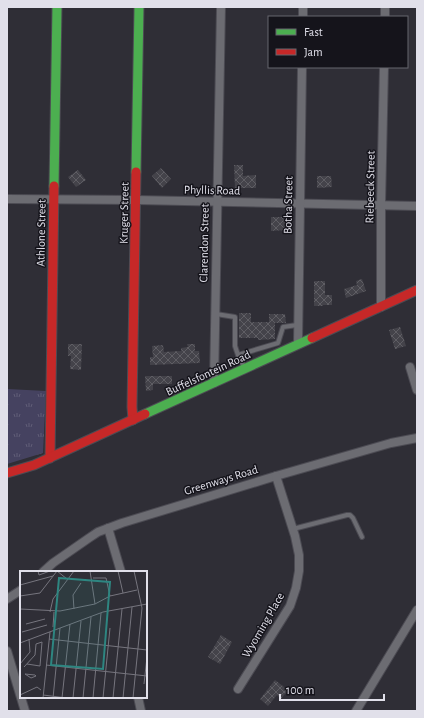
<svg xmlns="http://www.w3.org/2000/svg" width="424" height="718" font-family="'Alegreya Sans',sans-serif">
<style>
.park{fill:url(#park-tufts)}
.building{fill:url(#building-cross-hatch)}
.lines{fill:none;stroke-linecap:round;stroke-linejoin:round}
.lane-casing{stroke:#4c4b53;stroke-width:6}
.street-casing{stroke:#4c4b53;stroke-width:10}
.fast-casing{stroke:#4c4b53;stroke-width:11}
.jam-casing{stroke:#4c4b53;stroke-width:11}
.lane{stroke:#6c6c72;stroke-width:4}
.street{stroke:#6c6c72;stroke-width:8}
.fast{stroke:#4caf50;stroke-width:9}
.jam{stroke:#c62828;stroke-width:9}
.labels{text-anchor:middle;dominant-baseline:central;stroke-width:3;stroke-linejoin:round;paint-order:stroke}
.street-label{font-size:12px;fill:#e1e0ea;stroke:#15141b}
.inset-road{fill:none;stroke:#76757e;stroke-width:1}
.view{fill:#2e8681;fill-opacity:0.15;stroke:#2e8681;stroke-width:2}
.inset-edge{fill:none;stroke:#e1e0ea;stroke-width:2}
</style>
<defs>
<pattern id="park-tufts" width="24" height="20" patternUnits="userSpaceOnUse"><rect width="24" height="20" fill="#454260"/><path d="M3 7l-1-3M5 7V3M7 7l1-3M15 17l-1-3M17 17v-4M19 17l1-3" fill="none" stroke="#605d77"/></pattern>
<pattern id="building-cross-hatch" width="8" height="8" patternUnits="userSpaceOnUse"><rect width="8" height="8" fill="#44434a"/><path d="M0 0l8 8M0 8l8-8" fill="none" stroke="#5f5e64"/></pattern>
</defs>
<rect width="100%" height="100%" fill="#2f2e36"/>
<polygon class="park" points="7,389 46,391 43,453 7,464"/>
<g class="building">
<polygon points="234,165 243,165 243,176 256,175 256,188 235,188"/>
<polygon points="161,168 171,179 162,188 152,176"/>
<polygon points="78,170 86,180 76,187 68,177"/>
<polygon points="317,176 331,176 332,187 317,188"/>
<polygon points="271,217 285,217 286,230 271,231"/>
<polygon points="362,279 366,291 346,298 344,289 357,285 356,281"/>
<polygon points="314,281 325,281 325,295 332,295 332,305 323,305 323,306 314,306"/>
<polygon points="239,313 251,313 251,322 269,322 269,314 285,314 286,323 275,323 275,339 258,340 258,338 239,338"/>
<polygon points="400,327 406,346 395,349 389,330"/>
<polygon points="68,344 82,344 81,370 70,369 71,356 68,356"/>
<polygon points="187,344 195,344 195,351 199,351 200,363 150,365 150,357 153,357 152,346 163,345 164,352 181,351 181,348 188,347"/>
<polygon points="145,376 172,376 172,384 153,384 153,390 146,391"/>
<polygon points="221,635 232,642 220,664 208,657"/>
<polygon points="275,680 288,690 281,699 277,695 268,706 260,699"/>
</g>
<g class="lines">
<defs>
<g id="lane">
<polyline points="216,314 235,317 235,346 238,355 244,367"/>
<polyline points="238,355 278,343 283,327 297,325"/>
<polyline points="293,529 347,515 350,515 353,518 362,537"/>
</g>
<g id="street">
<polyline points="303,17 303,7"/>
<polyline points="385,17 385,7"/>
<polyline points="7,199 136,200 417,206"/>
<polyline points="381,307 381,205 384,67"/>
<polyline points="298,344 302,67"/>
<polyline points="410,367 417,390"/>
<polyline points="214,383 221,7"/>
<polyline points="108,528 121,572"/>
<polyline points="43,572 53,563 89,538 98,532 122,523 276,476 391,443 417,438"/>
<polyline points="7,599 21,590"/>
<polyline points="7,651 25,711"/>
<polyline points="238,689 290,606 296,588 299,571 299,555 295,536 276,476"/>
<polyline points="138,697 141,711"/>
<polyline points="356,711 417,610"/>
</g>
<g id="fast">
<polyline points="136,172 139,7"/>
<polyline points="54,186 57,7"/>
<polyline points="145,414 312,338"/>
</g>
<g id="jam">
<polyline points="312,338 417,290"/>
<polyline points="133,420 132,407 136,172"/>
<polyline points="50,458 54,186"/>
<polyline points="7,473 34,465 145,414"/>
</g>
</defs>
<use href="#lane" class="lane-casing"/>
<use href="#street" class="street-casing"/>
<use href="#fast" class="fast-casing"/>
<use href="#jam" class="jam-casing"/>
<use href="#lane" class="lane"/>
<use href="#street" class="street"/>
<use href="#fast" class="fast"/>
<use href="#jam" class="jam"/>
</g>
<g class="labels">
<g class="street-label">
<text transform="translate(370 187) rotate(-89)">Riebeeck Street</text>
<text transform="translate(212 190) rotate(1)">Phyllis Road</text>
<text transform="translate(288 205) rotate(-89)">Botha Street</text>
<text transform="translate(124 213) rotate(-89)">Kruger Street</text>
<text transform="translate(41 233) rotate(-89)">Athlone Street</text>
<text transform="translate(204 243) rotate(-89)">Clarendon Street</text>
<text transform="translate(208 373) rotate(-25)">Buffelsfontein Road</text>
<text transform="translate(221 480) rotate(-17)">Greenways Road</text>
<text transform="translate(263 625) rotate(-60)">Wyoming Place</text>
</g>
</g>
<g transform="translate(20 571)">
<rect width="127" height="127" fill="#2f2e36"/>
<path class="inset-road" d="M18,0l1,4 11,-4M37,0l10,8M70,0l5,33M98,0l5,22M73,7h13l4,18M0,14l33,-9M0,25l20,-3 17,-22M0,38l40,2 35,-7 15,-8 27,-6M54,38l-1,-14 8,-12M30,41l3,-13 21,-28M6,53l19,-5M33,56l1,-15M2,61l25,-7M29,68l98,11M0,72l83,-31 44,-8M0,93l10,-12 -1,-13M26,94l101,11M4,96l11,-12 1,-11 6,-2 -2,24 -13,-2M5,103l10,1 1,1 -5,2zM124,113l3,-27M0,124l17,-8 4,3M23,124l24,3M23,127l7,-66M33,127l7,-70M42,127l8,-74M53,127l8,-77M63,127l8,-81M73,127l8,-85M83,127l7,-70M93,127l9,-89M103,127l9,-91M113,127l9,-90 -8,-37"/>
<path class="view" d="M39,7l51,4 -7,87 -52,-4z"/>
<rect width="127" height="127" class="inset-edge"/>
</g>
<rect width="424" height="718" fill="none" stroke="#e1e0ea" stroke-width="16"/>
<rect x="268" y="16" width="140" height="52" fill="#15141b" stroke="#67666e"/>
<rect x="276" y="29" width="20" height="6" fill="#4caf50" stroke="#67666e"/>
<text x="304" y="36" font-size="12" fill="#e1e0ea">Fast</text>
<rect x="276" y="49" width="20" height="6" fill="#c62828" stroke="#67666e"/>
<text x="304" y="56" font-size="12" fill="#e1e0ea">Jam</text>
<path d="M280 694v6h104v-6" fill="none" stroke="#e1e0ea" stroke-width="2"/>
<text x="286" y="694" font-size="12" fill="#e1e0ea" stroke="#15141b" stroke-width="3" paint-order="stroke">100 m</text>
</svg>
